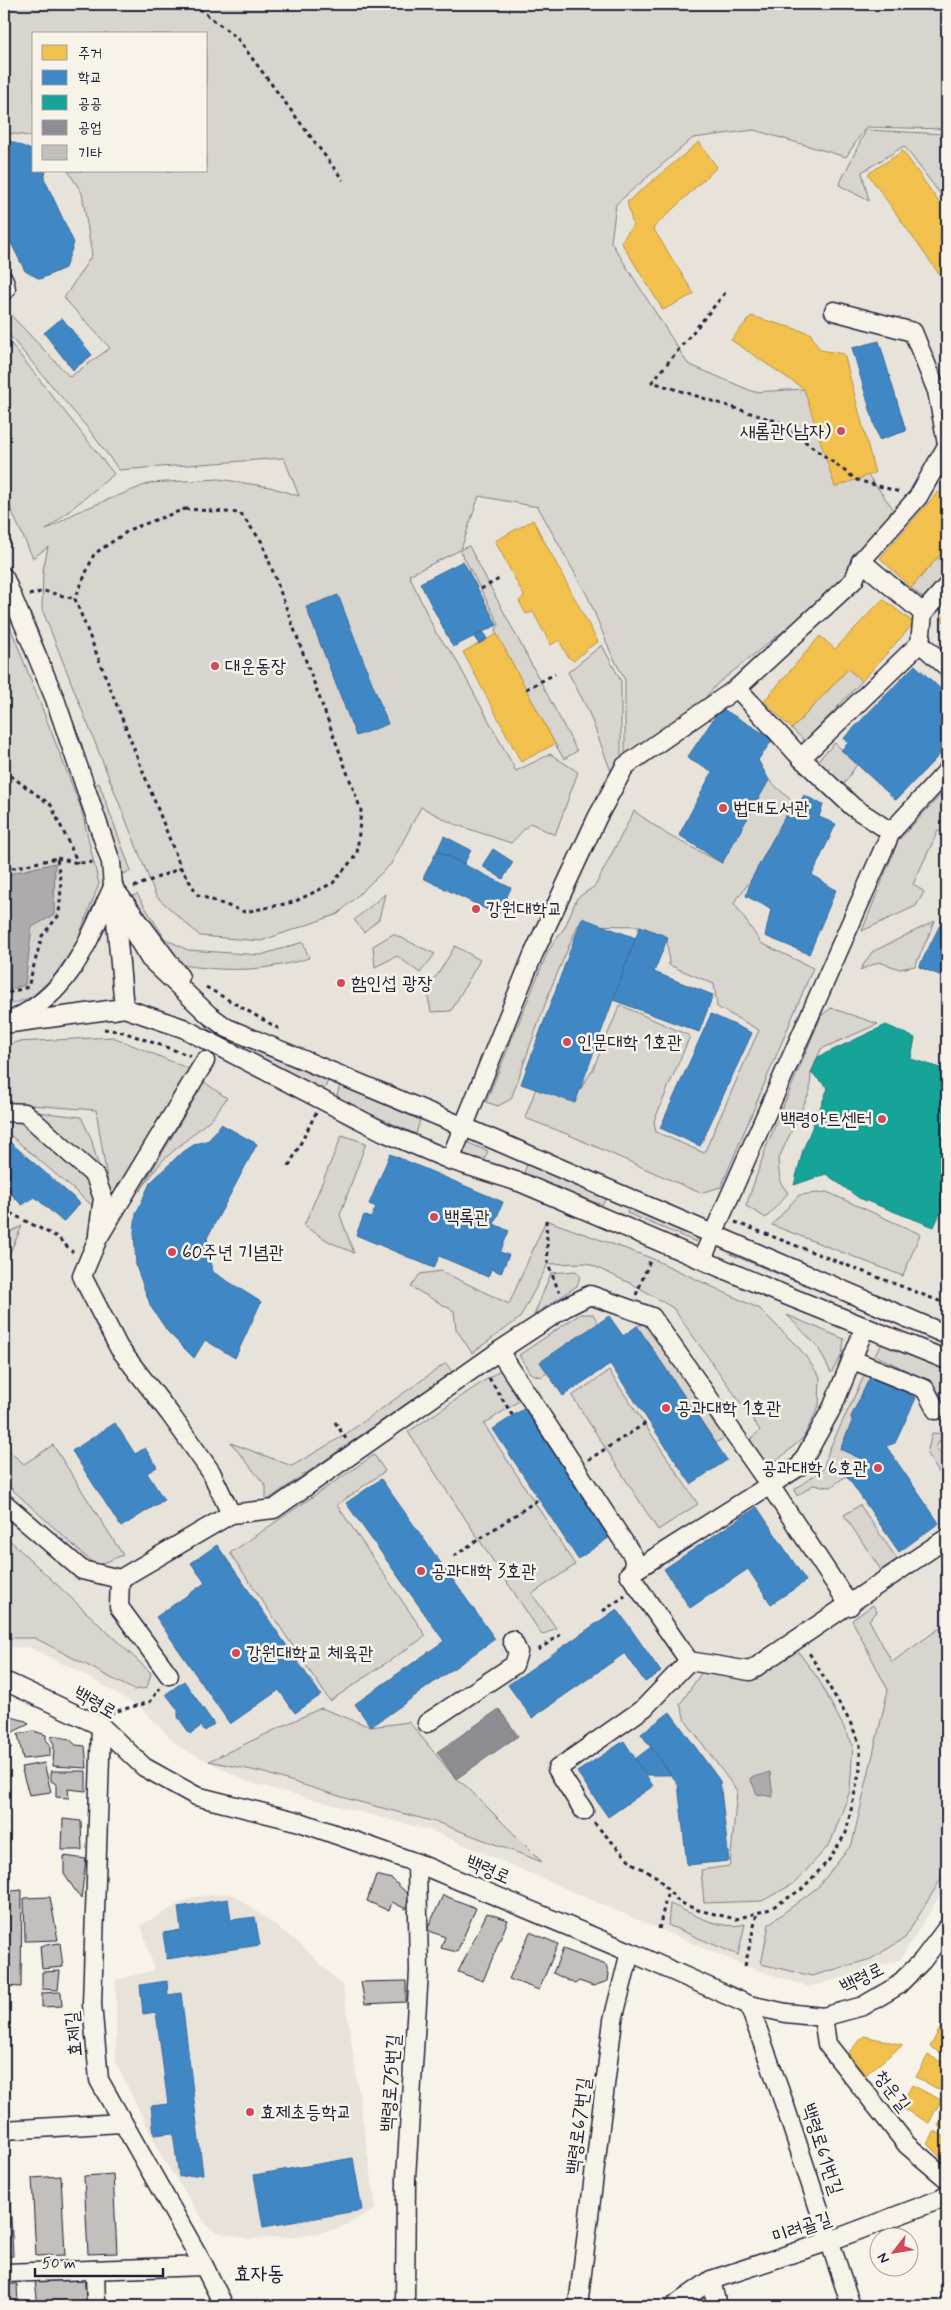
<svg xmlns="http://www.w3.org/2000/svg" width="951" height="2310" font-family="Mynerve,'Poor Story',sans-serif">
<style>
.built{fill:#e7e3db;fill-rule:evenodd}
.green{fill:#d8d5cf;stroke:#7d7c85}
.water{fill:#aeabad;stroke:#76747f}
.homes{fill:#f2c14e;stroke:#b49148}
.schools{fill:#3f88c5;stroke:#36699c}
.public{fill:#17a398;stroke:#1a7c7c}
.industry{fill:#8d8d92;stroke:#6d6d78}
.building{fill:#c2bfbd;stroke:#22223b}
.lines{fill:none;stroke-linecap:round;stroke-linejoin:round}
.minor-casing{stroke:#22223b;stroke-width:21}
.path{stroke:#22223b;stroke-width:3;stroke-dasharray:4 4;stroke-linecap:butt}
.minor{stroke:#f7f3e8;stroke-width:18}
.poi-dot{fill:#d1495b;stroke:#f7f3e8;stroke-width:2}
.labels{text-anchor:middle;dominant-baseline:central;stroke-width:5;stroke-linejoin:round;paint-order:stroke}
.poi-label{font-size:19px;fill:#22223b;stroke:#f7f3e8;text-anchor:start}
.street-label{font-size:19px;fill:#22223b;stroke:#f7f3e8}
.quarter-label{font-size:21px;fill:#22223b;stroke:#f7f3e8}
</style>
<rect width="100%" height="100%" fill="#f7f3e8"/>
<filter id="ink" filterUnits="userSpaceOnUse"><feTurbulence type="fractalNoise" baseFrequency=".02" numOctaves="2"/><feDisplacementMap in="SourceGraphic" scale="10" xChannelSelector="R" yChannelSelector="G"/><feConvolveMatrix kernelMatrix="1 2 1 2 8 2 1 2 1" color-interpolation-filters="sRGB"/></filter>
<g filter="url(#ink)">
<g class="built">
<path d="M4,4h943v1880l-47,76 -90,27 -65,-21 -313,-135 -184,-49 -70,-36 -38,-39 -62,-36 -50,-24h-24zM34,34h172v137h-172z"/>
<polygon points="231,1893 299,1943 343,1986 376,2209 340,2228 298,2237 248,2239 218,2232 208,2227 164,2161 116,2063 116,1980 154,1970 141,1925 192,1897"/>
</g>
<g class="green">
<polygon points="4,4 947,4 947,129 866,127 846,157 754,130 693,138 616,204 611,242 688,364 754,392 804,389 829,455 865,471 900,518 857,572 717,684 683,724 625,766 625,680 611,653 588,597 538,507 479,496 461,549 469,546 577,751 564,759 555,744 495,631 499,624 460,550 409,575 436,633 454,656 516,771 550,754 578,772 555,835 530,823 511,843 454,824 421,807 391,864 338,914 261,941 200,936 156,896 42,609 43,570 48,547 33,558 7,501 4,501 4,335 114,474 46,530 77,512 150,483 219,479 270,487 299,496 284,458 119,470 90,431 4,329 4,308 70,377 110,348 64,298 92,255 82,193 68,171 206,171 206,34 34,34 34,137 4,132"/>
<polygon points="866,130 947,134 947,203 904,146 862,172 869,201 839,185"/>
<polygon points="947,547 947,572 923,598 911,588"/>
<polygon points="4,611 81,808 99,884 75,946 54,976 32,997 4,1007"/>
<polygon points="31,613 83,747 77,749 24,614"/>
<polygon points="602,645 621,681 621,760 613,777 588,710 568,672"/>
<polygon points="848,669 862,681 805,741 792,729"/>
<polygon points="835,743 857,764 841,789 815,763"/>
<polygon points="769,780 793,802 751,880 734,903 761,943 813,968 721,1187 700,1193 567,1134 525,1118 536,1088 575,1098 593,1069 620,1005 690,1036 654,1121 656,1132 704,1153 759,1030 717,1007 714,984 669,965 667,937 640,926 578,925 551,988 511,1099 498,1106 486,1102 548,951 565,927 577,898 595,886 634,811 668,835 722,863"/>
<polygon points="99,783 131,871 120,875 89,787"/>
<polygon points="947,788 947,832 938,831 913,884 924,892 916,906 862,931 898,841"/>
<path d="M137,894l28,45 23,11 73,5 42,-13 6,16c-46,14 -85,14 -133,6l-51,-64z"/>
<polygon points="385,894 379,919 364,932 354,920"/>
<polygon points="935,921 915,966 900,969 879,962 860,970 872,952"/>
<polygon points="393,934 435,954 420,973 397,956 375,967 373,946"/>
<polygon points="455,946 480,960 451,1011 431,1012 426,987 438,974"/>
<polygon points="831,1008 878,1024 821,1049 811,1073 810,1091 778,1160 780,1182 788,1193 766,1218 746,1206 767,1145 821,1016"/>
<polygon points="113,1037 194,1071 111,1203 96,1110 4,1103 4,1048 16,1042"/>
<polygon points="244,1044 328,1081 323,1092 240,1056"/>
<polygon points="204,1082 227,1098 212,1118 162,1161 140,1191"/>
<polygon points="340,1085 420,1120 416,1134 336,1099"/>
<polygon points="38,1112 81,1117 91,1138 102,1180 93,1206 4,1130 4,1117"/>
<polygon points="342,1135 366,1143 340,1215 354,1253 330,1242 304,1226"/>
<polygon points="461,1140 488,1151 483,1163 458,1153"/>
<polygon points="527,1165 607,1197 602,1205 523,1175"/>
<polygon points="827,1192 920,1234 903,1276 772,1225 799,1195"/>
<polygon points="630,1205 699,1233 696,1242 627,1213"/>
<polygon points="546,1220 651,1258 760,1309 801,1350 820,1377 819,1406 803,1438 779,1459 768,1462 759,1457 749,1441 760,1430 673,1308 638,1287 587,1263 548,1264 520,1318 472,1353 456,1329 454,1311 411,1287 420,1274 441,1271 509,1304"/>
<polygon points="22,1226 4,1266 4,1235"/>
<polygon points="735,1243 799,1270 795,1281 730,1254"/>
<polygon points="576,1271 580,1276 577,1286 534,1315 551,1273"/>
<polygon points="580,1314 593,1314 598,1323 548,1373 540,1377 530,1373 519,1355"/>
<polygon points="787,1315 844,1339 842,1355 831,1373 818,1347"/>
<polygon points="646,1323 725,1437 716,1443 637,1326"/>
<polygon points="885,1339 947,1363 947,1404 932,1383 875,1355"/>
<polygon points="446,1363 452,1372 266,1501 266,1486 231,1443 292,1466 343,1436"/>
<polygon points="508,1365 528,1395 484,1424 575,1565 532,1594 556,1628 542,1635 408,1432"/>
<polygon points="609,1371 698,1504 658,1530 572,1396"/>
<polygon points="872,1373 851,1417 852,1421 840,1449 866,1461 831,1487 813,1485 797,1496 795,1489 823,1469 829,1450 865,1374"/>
<polygon points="932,1433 944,1434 936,1447 947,1464 947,1485 927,1454"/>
<polygon points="53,1445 123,1555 96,1566 4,1482 4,1447 24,1464"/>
<polygon points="374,1455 385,1471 337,1505 426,1636 330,1701 230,1553"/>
<polygon points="860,1505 897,1559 881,1570 844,1515"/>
<polygon points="4,1535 151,1673 147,1688 134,1690 35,1638 4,1638"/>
<polygon points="873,1605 877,1612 869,1620 892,1662 947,1623 947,1869 905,1938 871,1959 812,1976 761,1964 769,1924 818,1887 852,1844 888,1690 852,1620"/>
<polygon points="797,1650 819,1680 853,1745 850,1791 830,1844 795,1883 762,1901 704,1903 701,1870 730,1866 737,1791 685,1720 680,1704 702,1672 750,1680"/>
<polygon points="321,1708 371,1727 409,1722 456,1779 466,1786 542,1862 439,1823 352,1800 261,1772 209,1761"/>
<path d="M670,1904c24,10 50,27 75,20l-7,31 -70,-30z"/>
</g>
<g class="water">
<polygon points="55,863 54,915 32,927 25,985 4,991 4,875"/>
<polygon points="770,1772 773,1797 757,1794 750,1778"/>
</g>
<g class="homes">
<polygon points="699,142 717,167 653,228 694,294 663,310 621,242 633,225 627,202"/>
<polygon points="903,151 947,214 947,305 941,304 944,281 868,174"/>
<polygon points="751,316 810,333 820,350 844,354 875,473 835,487 804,389 731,340"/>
<polygon points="938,492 947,500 947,547 911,588 880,558"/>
<polygon points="533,520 598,642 588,648 574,661 568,657 559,640 551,645 533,612 526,614 519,601 524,596 495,541"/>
<polygon points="883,599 914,623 862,681 848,669 792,729 764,701 820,636 835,649"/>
<polygon points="947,613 947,625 942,619"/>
<polygon points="497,634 555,744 521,762 463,652"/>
<polygon points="942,2025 947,2028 947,2056 930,2047"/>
<polygon points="864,2036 903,2045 865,2075 848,2053"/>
<polygon points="928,2055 947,2065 947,2089 945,2093 916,2077"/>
<polygon points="912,2085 941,2100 929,2123 900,2107"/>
<polygon points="947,2109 947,2131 938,2126"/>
<polygon points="935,2131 947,2138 947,2164 927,2144"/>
</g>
<g class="schools">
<polygon points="10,141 34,151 34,171 46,171 44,178 74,243 65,268 40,279 25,271 4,229 4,144"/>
<polygon points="62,318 92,355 73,370 44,333"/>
<polygon points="879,341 906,431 879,440 852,348"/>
<polygon points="463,561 497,625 453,647 420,583"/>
<polygon points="338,595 388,724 356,736 306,607"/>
<polygon points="483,632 487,639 479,644 474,637"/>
<polygon points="915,665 947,695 947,747 896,800 841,750 848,743 844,738"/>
<polygon points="721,708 773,739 758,760 769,780 722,863 679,835 712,772 687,758"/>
<polygon points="804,795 823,805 819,817 836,824 812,875 836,890 809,954 765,936 771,909 746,896 751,880 793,802 798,806"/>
<polygon points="444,836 471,850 464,864 437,851"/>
<polygon points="493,849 513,862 503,879 482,866"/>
<polygon points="437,851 511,888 498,915 423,878"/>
<polygon points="582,918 636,938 575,1103 521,1084"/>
<polygon points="943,919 947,921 947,978 919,967"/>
<polygon points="640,926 668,937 654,972 713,995 699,1032 613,1000"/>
<polygon points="711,1014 752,1033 700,1146 660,1128"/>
<polygon points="221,1124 257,1144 207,1238 213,1272 261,1302 235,1358 205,1340 194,1358 168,1332 151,1307 136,1266 134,1232 136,1214 150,1183 180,1154 195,1144 209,1140"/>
<polygon points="4,1137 80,1203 63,1222 35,1197 22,1205 4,1187"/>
<polygon points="390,1154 503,1202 494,1224 509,1231 500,1252 509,1255 501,1273 491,1269 488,1277 439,1256 434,1268 356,1235 364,1215 371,1218 376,1207 369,1204"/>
<polygon points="609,1316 623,1336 637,1326 727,1460 691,1484 610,1364 563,1396 540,1362"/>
<polygon points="872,1373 902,1384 900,1390 916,1398 895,1443 886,1446 939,1523 899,1552 846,1475 866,1461 840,1449 853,1421 851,1417"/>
<polygon points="528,1406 613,1535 578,1559 493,1429"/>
<polygon points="115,1423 135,1454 145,1448 157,1467 147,1473 164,1500 121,1527 72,1451"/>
<polygon points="381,1479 495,1639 371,1727 355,1704 444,1641 346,1503"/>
<polygon points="757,1507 806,1581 771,1604 748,1569 690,1608 664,1569"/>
<polygon points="217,1545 321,1695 295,1713 279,1690 230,1724 156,1617 205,1583 191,1563"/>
<polygon points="617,1609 661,1672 645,1682 625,1653 532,1718 508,1685"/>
<polygon points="184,1681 214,1724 205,1731 201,1726 190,1734 178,1717 178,1710 166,1694"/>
<polygon points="670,1712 720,1781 729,1861 687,1865 678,1784 641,1734"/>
<polygon points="624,1741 653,1786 608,1817 577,1772"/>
<polygon points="651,1747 671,1775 646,1775 635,1759"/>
<polygon points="228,1899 231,1920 255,1917 260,1945 167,1959 163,1933 181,1930 178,1907"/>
<polygon points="167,1981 168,1995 181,1993 203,2174 179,2177 173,2133 154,2135 151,2106 168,2104 156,2012 143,2014 140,1985"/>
<polygon points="353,2158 362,2210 263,2227 254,2175"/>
</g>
<polygon class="public" points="886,1025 915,1038 911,1059 947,1070 947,1197 934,1227 859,1198 826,1174 794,1185 803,1150 828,1088 811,1073 818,1057"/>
<polygon class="industry" points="499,1709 518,1736 456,1779 437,1752"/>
<g class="building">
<polygon points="4,1715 26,1721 29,1724 9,1734 4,1725"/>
<polygon points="34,1731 46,1735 46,1740 50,1744 50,1756 23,1759 18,1734"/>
<polygon points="4,1733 12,1747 4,1752"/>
<polygon points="55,1736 69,1739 76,1745 85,1746 87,1768 53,1766 54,1744 50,1737"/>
<polygon points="44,1763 51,1792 29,1795 21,1767"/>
<polygon points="51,1771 86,1771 86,1791 68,1789 69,1798 56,1797 56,1784 51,1781"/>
<polygon points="4,1806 5,1806 7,1854 4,1854"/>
<polygon points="63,1819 81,1821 82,1850 62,1850"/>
<polygon points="64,1856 86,1859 81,1899 64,1874"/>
<polygon points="376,1875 392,1879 409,1895 406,1909 392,1902 389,1911 367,1901"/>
<polygon points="22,1890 21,1987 4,1986 4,1892"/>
<polygon points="443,1895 476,1908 457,1952 441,1948 445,1937 427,1930"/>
<polygon points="50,1897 58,1940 25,1941 24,1898"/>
<polygon points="487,1913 508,1920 483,1981 458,1972"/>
<polygon points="530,1932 558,1944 539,1990 509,1979"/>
<polygon points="60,1943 63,1967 42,1969 40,1946"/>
<polygon points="563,1949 606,1965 609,1974 608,1981 593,1986 579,1981 575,1984 553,1973"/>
<polygon points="60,1971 58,1990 42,1989 42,1972"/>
<polygon points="406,1981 406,2002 365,2004 361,1982"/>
<polygon points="61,1992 62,2006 42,2007 42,1993"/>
<polygon points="113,2174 117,2253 88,2254 84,2176"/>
<polygon points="61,2176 65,2255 36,2256 32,2178"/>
<polygon points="4,2178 9,2178 13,2256 4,2257"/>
<polygon points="84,2276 87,2305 38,2306 35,2281"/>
<polygon points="4,2284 17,2284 18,2306 4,2306"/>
</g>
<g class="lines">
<defs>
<g id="minor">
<polyline points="4,280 6,289 4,291"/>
<polyline points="834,311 913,332 937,391 947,444"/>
<polyline points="861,561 923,613"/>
<polyline points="4,577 55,699 111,862 114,898"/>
<polyline points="920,643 947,667"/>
<polyline points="737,688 801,758 853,807 891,832"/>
<polyline points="801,758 920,643 923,613 947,586"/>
<polyline points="114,900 150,959 209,1015 227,1028 462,1126 947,1335"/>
<polyline points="114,1010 124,1008 113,887 180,977"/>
<path d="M14,1019c58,-27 74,-79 99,-132"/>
<polyline points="4,1024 124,1008 183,1028 384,1132 450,1160 522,1183 768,1288 947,1360"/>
<polyline points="205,1061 98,1238 82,1276 119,1348 170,1414 211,1472 231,1514"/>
<polyline points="4,1112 25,1113 95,1176 103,1198 98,1234"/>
<polyline points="450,1160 533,955 597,818 625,766 737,688 854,580 861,561 918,497 947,446"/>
<polyline points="702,1259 891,832 947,771"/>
<polyline points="865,1327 833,1406 800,1466 629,1574 689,1661 750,1671 947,1538"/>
<polyline points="499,1351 633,1556 635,1570"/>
<polyline points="853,1360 925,1389 936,1410"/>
<polyline points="4,1503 82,1570 120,1579 231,1514 274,1509 499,1351 566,1307 590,1295 652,1317 769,1484 850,1606"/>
<polyline points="120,1579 119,1607 169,1675"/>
<polyline points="4,1683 9,1683 101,1726 144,1767 196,1796 300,1822 417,1863 630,1952 749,2005 786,2013 823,2017 863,2006 897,1986 922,1961 947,1928"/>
<polyline points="427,1723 514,1665 518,1652 512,1640"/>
<polyline points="101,1726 92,2004 99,2080 204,2266 224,2306"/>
<polyline points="584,1811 557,1769 644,1708 689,1661"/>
<polyline points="749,2005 784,2103 851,2306"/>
<polyline points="823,2017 827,2044 907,2145 947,2179"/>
<polyline points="4,2130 121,2123"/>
<polyline points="95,2270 96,2306"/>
<polyline points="4,2273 204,2266"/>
<polyline points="711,2280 717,2306"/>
<polyline points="405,2306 406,2177 419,1972 417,1863"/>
<polyline points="578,2306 613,2020 630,1952"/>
<polyline points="674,2306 711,2280 830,2241 941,2199 947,2195"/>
</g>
</defs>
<use href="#minor" class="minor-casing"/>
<g class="path">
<polyline points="193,4 237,38 343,180"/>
<polyline points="725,293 652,382 779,422 857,480 900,492"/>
<polygon points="185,509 240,513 262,542 361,810 357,854 333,883 294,902 245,912 198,895 181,868 75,599 94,554 131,529"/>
<polyline points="481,589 499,579"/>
<polyline points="29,595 44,591 75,599"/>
<polyline points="526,689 555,674"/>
<polyline points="4,771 51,805 78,863"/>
<polyline points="57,858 78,863 95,862"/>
<polyline points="4,870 57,858 61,887 59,915 42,936 28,987 4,994"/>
<polyline points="134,887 181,868"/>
<polyline points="206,987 281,1030"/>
<polyline points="104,1029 123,1032 191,1056"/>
<polyline points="289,1166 316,1113"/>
<polyline points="4,1208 8,1212 57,1237 73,1252"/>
<polyline points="546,1220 548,1264 559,1292"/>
<polyline points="735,1222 947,1304"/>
<polyline points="636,1295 651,1258"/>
<polyline points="489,1378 513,1416"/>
<polyline points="335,1422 346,1439"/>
<polyline points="588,1460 649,1421"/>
<polyline points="454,1556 539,1499"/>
<polyline points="603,1611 625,1596"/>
<polyline points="538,1650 560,1635"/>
<polyline points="110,1713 150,1702 160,1688"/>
<polyline points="594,1823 632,1863 657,1877 679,1902 698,1910 736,1919 770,1909 802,1889 829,1860 846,1833 860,1769 860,1744 849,1720 808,1651"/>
<polyline points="659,1929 668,1890"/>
<polyline points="745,1966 757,1913"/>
</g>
<use href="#minor" class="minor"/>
</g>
</g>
<g class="poi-dot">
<circle cx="841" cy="431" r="5"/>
<circle cx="215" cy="666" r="5"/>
<circle cx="723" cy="808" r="5"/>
<circle cx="476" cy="909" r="5"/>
<circle cx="341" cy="983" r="5"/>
<circle cx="567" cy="1042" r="5"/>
<circle cx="882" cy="1119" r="5"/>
<circle cx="434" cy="1217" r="5"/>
<circle cx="172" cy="1252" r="5"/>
<circle cx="666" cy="1408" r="5"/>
<circle cx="878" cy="1468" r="5"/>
<circle cx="421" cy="1571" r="5"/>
<circle cx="236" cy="1653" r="5"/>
<circle cx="250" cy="2112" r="5"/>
</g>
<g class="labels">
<g class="poi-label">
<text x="831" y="431" text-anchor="end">새롬관(남자)</text>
<text x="225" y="666">대운동장</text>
<text x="733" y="808">법대도서관</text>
<text x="486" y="909">강원대학교</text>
<text x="351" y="983">함인섭 광장</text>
<text x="577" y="1042">인문대학 1호관</text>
<text x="872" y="1119" text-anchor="end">백령아트센터</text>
<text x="444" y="1217">백록관</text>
<text x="182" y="1252">60주년 기념관</text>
<text x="676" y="1408">공과대학 1호관</text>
<text x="868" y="1468" text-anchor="end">공과대학 6호관</text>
<text x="431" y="1571">공과대학 3호관</text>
<text x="246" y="1653">강원대학교 체육관</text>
<text x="260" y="2112">효제초등학교</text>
</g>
<g class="street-label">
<text transform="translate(95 1703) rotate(30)">백령로</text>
<text transform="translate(488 1870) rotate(23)">백령로</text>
<text transform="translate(862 1978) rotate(-26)">백령로</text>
<text transform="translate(74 2034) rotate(-95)">효제길</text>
<text transform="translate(391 2083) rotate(-86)">백령로75번길</text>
<text transform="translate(892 2091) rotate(52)">청운길</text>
<text transform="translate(579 2126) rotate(-83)">백령로67번길</text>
<text transform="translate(822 2149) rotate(72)">백령로61번길</text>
<text transform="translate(802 2228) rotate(-19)">미려골길</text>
</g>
<g class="quarter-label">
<text x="259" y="2274">효자동</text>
</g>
</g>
<rect width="951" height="2310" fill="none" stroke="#f7f3e8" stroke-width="20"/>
<rect x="10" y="10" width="931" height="2290" fill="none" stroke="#22223b" stroke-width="2" filter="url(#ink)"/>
<rect x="32" y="32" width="175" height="140" fill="#f7f3e8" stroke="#a29fa3"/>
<rect x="42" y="45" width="25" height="15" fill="#f2c14e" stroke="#a29fa3"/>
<text x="78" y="58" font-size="15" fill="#22223b">주거</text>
<rect x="42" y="70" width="25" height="15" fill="#3f88c5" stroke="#a29fa3"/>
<text x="78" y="82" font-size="15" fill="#22223b">학교</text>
<rect x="42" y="95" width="25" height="15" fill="#17a398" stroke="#a29fa3"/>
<text x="78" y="108" font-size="15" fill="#22223b">공공</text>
<rect x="42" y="120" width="25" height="15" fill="#8d8d92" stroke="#a29fa3"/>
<text x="78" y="132" font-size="15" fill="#22223b">공업</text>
<rect x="42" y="145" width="25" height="15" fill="#c2bfbd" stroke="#a29fa3"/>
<text x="78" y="158" font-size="15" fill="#22223b">기타</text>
<g transform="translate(894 2252) rotate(239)"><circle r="24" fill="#f7f3e8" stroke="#a29fa3"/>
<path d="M0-4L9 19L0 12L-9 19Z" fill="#d1495b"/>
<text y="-8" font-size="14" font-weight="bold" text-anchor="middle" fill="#22223b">N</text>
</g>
<path d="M35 2268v8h128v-8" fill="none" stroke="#22223b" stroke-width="2.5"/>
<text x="42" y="2268" font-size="15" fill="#22223b" stroke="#f7f3e8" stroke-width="4" paint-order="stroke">50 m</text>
</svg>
